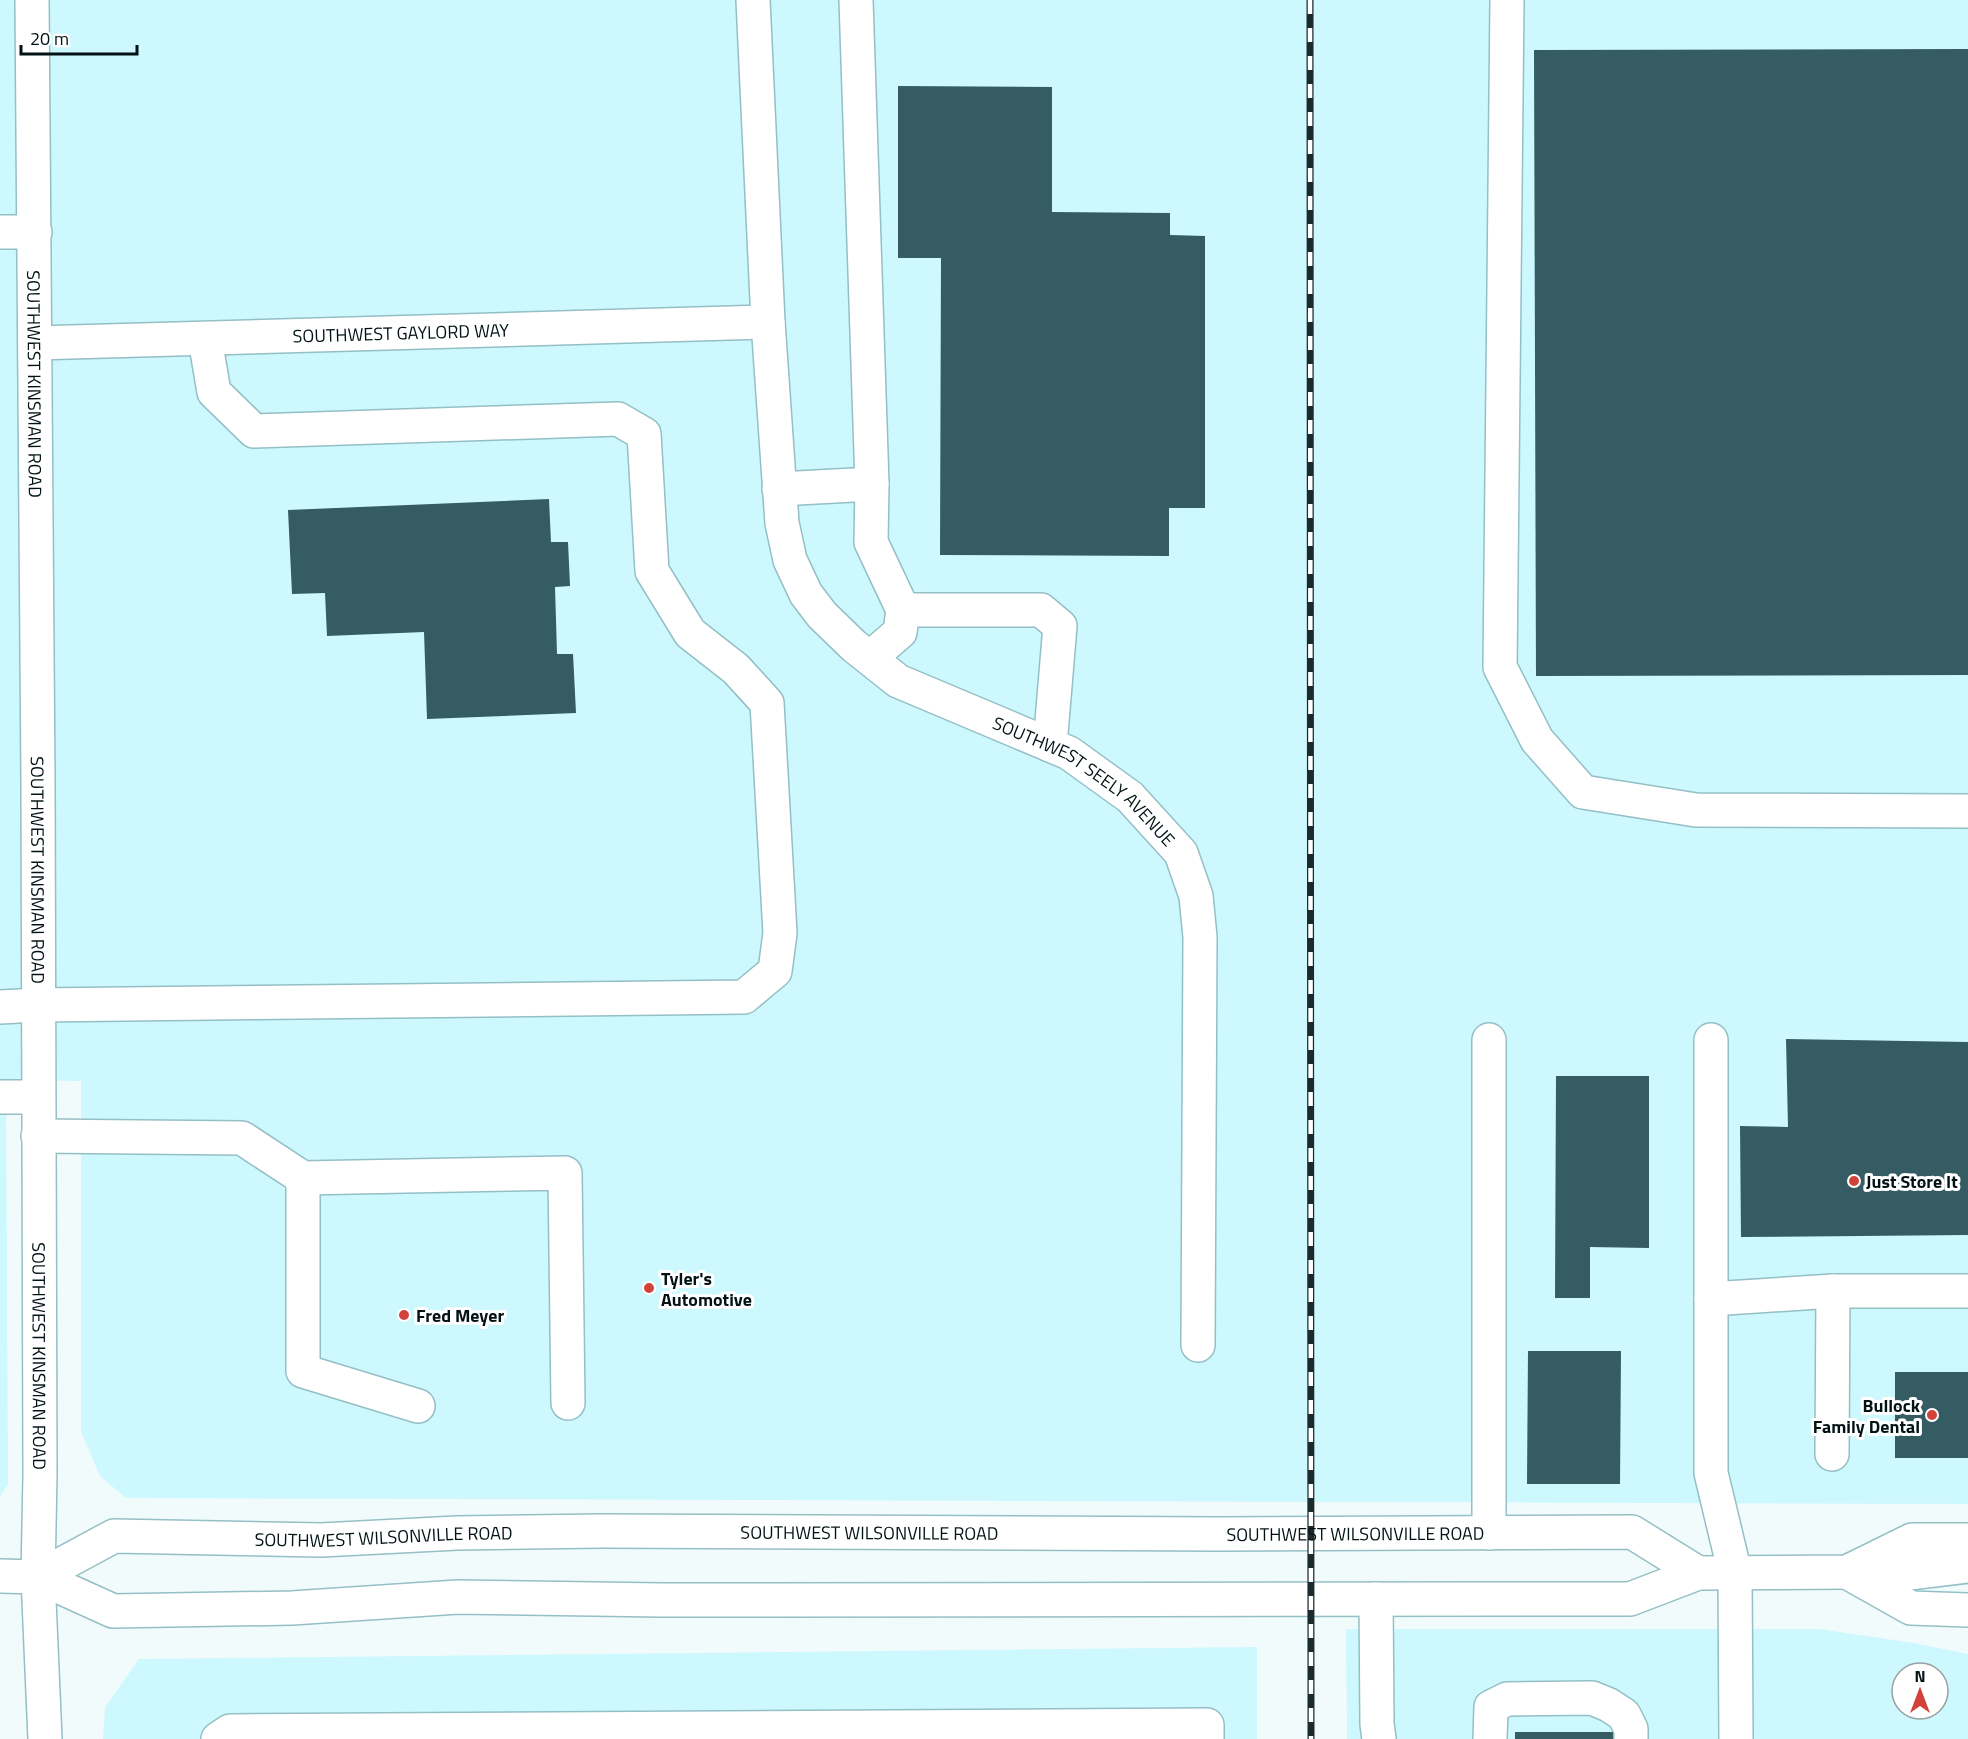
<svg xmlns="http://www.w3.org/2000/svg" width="1968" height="1739" font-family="'Titillium Web',sans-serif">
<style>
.built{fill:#cdf8fe;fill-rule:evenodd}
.building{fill:#345c62}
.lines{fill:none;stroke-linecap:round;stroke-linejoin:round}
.minor-casing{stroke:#94bfc5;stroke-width:36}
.major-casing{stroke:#94bfc5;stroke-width:36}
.minor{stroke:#fff;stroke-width:33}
.major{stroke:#fff;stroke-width:33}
.rail-casing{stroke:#1b2a2c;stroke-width:7}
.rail{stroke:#fff;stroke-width:4.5;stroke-dasharray:14;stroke-linecap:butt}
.poi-dot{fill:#d0423a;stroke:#fff;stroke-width:2}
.labels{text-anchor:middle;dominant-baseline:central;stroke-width:6;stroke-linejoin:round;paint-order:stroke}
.street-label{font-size:18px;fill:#031315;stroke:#fff}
.poi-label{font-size:18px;font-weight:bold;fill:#031315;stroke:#fff;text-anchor:start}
</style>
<rect width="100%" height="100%" fill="#f2fbfc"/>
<g class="built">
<polygon points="0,0 1968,0 1968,1504 126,1498 100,1476 81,1432 81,1081 6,1080 8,1484 0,1497"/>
<path d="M1346,1629h473l95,14 54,11v85h-621zM1902,1673h36v36h-36z"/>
<polygon points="1257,1647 1257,1739 103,1739 105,1707 139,1659"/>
</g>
<g class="building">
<polygon points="1968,49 1968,675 1536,676 1534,50"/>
<polygon points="898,86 1052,87 1052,212 1170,213 1170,235 1205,236 1205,508 1169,508 1169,556 940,555 941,258 898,258"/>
<polygon points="549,499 551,542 568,542 570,586 555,587 557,654 573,654 576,713 427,719 424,632 327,636 325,593 292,594 288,510"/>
<polygon points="1786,1039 1968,1042 1968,1235 1741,1237 1740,1126 1788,1127"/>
<polygon points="1556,1076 1649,1076 1649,1248 1590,1247 1590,1298 1555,1298"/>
<polygon points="1528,1351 1621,1351 1620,1484 1527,1484"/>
<rect x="1895" y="1372" width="73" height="86"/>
<rect x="1515" y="1732" width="100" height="7"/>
</g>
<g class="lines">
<defs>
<g id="minor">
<path id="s1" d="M753,0l15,322 14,201 8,37 16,34 16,21 32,31 44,35 171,72 61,44 51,56 15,43 4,41 -2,408"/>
<polyline points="1507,0 1500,667 1537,740 1583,792 1696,810 1968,811"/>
<polyline points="0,232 35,232"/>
<path id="s2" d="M35,343l733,-21"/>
<polyline points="779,489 872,484 856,0"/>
<polyline points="903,610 1041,610 1060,626 1050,745"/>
<polyline points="870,658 900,632 903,610 871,542 872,484"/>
<polyline points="0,1007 38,1005 744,997 775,971 780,933 767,703 736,669 690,633 652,571 644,434 618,419 254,431 214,392 205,339"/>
<polyline points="1489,1040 1489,1533"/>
<polyline points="1711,1040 1711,1473 1735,1573 1736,1739"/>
<polyline points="0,1097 38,1097"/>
<polyline points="38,1136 242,1138 303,1178 565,1173 568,1403"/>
<polyline points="303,1178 303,1371 418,1406"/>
<polyline points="1711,1299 1833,1291 1968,1291"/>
<polyline points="1832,1454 1833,1291"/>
<polyline points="38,1577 45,1739"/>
<polyline points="1376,1599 1377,1724 1379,1739"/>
<polyline points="218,1739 230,1731 1207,1725 1207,1739"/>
<polyline points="1490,1739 1491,1707 1507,1699 1592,1698 1609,1705 1624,1715 1631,1729 1631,1739"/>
</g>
<g id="major">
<path id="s3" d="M32,0l6,781 2,694 -2,102"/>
<polyline points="1847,1572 1911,1608 1968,1610"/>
<polyline points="0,1576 38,1577 113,1611 292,1608 458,1597 662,1600 1630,1599 1698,1573 1847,1572 1912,1540 1968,1540"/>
<path id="s4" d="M38,1577l76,-41 207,4 136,-7 145,-2 616,3 414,-2 66,41"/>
<polyline points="1861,1579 1968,1566"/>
</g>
</defs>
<use href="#minor" class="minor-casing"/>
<use href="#major" class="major-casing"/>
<use href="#minor" class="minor"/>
<use href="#major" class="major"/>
<defs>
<polyline id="rail" points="1310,0 1311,1739"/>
</defs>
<use href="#rail" class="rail-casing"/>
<use href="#rail" class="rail"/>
</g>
<g class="poi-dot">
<circle cx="1854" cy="1181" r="6"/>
<circle cx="649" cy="1288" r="6"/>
<circle cx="404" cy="1315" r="6"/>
<circle cx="1932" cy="1415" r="6"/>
</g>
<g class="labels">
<g class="street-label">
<text stroke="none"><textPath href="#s2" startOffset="366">SOUTHWEST GAYLORD WAY</textPath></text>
<text stroke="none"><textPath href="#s3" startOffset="384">SOUTHWEST KINSMAN ROAD</textPath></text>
<text stroke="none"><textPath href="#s1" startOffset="940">SOUTHWEST SEELY AVENUE</textPath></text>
<text stroke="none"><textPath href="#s3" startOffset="870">SOUTHWEST KINSMAN ROAD</textPath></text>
<text stroke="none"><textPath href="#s3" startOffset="1356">SOUTHWEST KINSMAN ROAD</textPath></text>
<text stroke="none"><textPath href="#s4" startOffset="842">SOUTHWEST WILSONVILLE ROAD</textPath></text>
<text stroke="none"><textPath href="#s4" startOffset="1328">SOUTHWEST WILSONVILLE ROAD</textPath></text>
<text stroke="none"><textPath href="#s4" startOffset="356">SOUTHWEST WILSONVILLE ROAD</textPath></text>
</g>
<g class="poi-label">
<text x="1866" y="1181">Just Store It</text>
<text x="661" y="1278">Tyler's<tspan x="661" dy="21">Automotive</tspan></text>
<text x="416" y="1315">Fred Meyer</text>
<text x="1920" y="1405" text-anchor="end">Bullock<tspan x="1920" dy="21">Family Dental</tspan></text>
</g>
</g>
<g transform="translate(1920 1691)"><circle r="28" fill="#ffffff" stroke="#9aa1a1" stroke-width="1.5"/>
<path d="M0-4.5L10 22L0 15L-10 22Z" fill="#d0423a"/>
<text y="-9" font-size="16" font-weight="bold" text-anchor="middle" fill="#031315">N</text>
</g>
<path d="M21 45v9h116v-9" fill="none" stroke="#031315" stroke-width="3"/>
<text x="30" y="45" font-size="18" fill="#031315" stroke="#ffffff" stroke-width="4.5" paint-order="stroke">20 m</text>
</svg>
